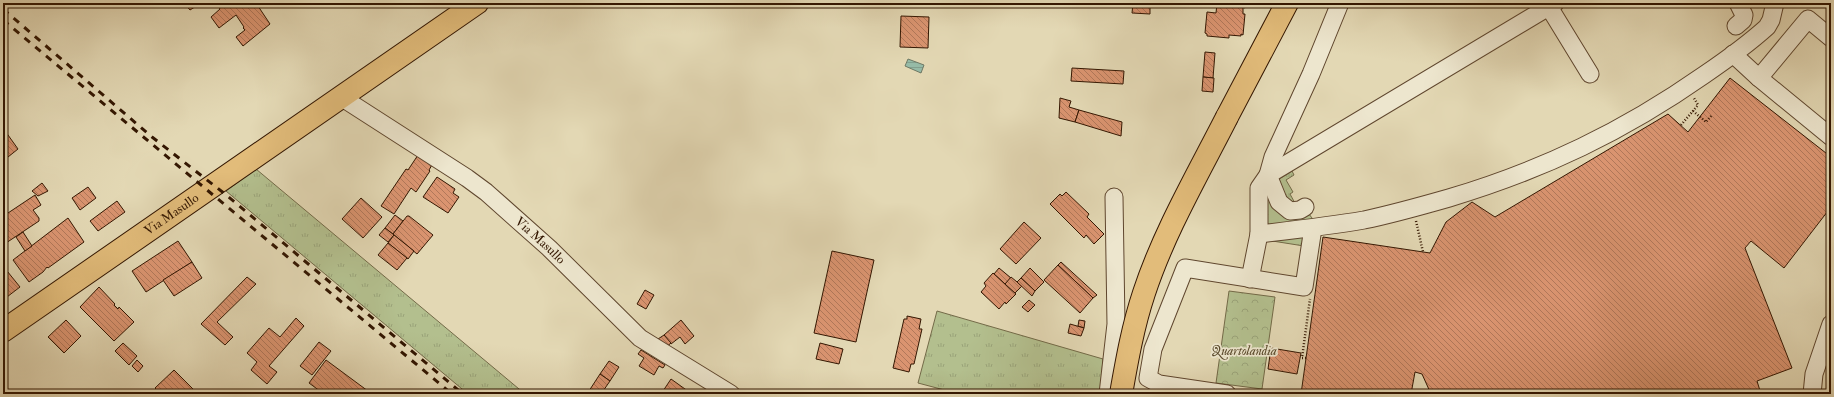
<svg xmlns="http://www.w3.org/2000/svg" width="1834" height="397" font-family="'IM FELL Double Pica',serif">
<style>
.grass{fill:url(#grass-tufts);stroke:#736a48}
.park{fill:url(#park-crowns);stroke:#736a48}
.water{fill:url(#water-rules);stroke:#6e7965}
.building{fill:url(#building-back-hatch);stroke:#331601}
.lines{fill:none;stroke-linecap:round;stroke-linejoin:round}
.minor-casing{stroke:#5f462e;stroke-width:19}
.major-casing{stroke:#331601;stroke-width:24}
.highway-casing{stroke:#331601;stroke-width:24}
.path{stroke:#331601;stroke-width:2.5;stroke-dasharray:1 2;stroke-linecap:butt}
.minor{stroke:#ede6ce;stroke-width:17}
.major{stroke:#e2bc7a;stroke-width:22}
.highway{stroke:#e2bc7a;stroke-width:22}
.rail{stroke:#331601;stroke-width:3;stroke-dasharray:7 7;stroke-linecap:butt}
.highway-bridge-casing{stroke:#331601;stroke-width:24;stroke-linecap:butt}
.highway-bridge{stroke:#e2bc7a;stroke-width:22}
.labels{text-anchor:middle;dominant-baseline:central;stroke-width:3.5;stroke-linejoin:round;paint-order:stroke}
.street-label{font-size:13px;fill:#331601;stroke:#ede6ce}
.park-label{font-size:13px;font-style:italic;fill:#59492b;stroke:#ede6ce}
</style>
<defs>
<pattern id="grass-tufts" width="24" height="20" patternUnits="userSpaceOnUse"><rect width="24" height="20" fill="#b3bf8e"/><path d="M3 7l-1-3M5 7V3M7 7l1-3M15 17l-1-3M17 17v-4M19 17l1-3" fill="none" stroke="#9aa379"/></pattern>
<pattern id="park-crowns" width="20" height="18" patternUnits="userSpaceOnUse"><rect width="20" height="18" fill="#b3bf8e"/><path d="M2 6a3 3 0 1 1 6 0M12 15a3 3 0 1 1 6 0" fill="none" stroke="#9aa379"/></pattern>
<pattern id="water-rules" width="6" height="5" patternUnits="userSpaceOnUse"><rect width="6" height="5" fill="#96bba7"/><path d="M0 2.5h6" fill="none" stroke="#82a08e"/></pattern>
<pattern id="building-back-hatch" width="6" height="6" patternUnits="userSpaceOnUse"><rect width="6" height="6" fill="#da9470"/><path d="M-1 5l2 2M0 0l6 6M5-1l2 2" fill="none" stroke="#b1785a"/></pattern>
</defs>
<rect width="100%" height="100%" fill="#e3d8b4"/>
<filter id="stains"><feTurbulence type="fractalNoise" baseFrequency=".005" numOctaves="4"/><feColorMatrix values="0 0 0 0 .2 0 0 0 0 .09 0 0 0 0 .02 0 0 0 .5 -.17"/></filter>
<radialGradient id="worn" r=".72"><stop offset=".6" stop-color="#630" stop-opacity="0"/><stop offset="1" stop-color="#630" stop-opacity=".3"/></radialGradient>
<g class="grass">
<polygon points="256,169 525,394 468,394 226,191"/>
<polygon points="1292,171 1294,175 1286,180 1293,192 1290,194 1296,205 1285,200 1276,181"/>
<polygon points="1265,188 1309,214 1315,222 1269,225 1265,221"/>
<polygon points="1306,234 1304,246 1266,240"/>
<polygon points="937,311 1103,359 1100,394 952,394 952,392 918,383"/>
</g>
<polygon class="park" points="1229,291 1275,297 1262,389 1216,383"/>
<polygon class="water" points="908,59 924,65 921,73 905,66"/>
<g class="building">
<polygon points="184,3 201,3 190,10"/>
<polygon points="216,3 256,3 270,24 243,46 236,37 245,30 243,28 244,27 236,15 219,28 211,17 220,9"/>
<polygon points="1133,3 1150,3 1150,14 1132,13"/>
<polygon points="1211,3 1246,3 1245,8 1243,7 1243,14 1245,14 1243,35 1241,34 1241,36 1229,35 1229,38 1207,36 1207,34 1205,33 1207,12 1216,13 1217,3"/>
<polygon points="901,16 929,17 928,48 900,47"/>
<polygon points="1205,52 1215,53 1213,78 1203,77"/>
<polygon points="1072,68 1124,71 1123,84 1071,81"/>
<polygon points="1203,77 1214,78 1213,92 1202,91"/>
<polygon points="1730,78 1831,157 1831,207 1784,268 1751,241 1745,248 1792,368 1757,381 1761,394 1431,394 1422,374 1415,372 1411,394 1301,394 1323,237 1430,253 1446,222 1472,202 1495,217 1668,114 1688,132"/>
<polygon points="1060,98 1071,101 1069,107 1079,110 1075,122 1059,118"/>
<polygon points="1079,110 1122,122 1121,136 1075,122"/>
<polygon points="3,128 18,149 3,161"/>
<polygon points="418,155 432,165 429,170 430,171 416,192 411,188 394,214 381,206 406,169 408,170"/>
<polygon points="437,177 455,189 453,193 459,197 448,213 423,197"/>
<polygon points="42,183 48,191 38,196 32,191"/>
<polygon points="88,187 96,198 80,210 72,198"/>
<polygon points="1066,192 1089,214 1087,217 1104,234 1094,244 1086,235 1084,238 1050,204 1060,194 1062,196"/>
<polygon points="35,195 41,205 33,210 39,218 39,221 3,245 3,212 6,210 8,213"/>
<polygon points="361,198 382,217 363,238 342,219"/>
<polygon points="117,201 125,212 98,231 90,221"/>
<polygon points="395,215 403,221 393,234 385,228"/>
<polygon points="407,216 409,216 433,235 417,254 393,234"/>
<polygon points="68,218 84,242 48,268 47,267 43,272 29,282 13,260"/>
<polygon points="1024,222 1041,238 1016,264 1000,249"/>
<polygon points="385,228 394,235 388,242 379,235"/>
<polygon points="23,232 32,246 25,251 16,237"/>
<polygon points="394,235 414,251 408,259 388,243"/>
<polygon points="178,241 192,262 146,292 132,271"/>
<polygon points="388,243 407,258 397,270 378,255"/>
<polygon points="832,251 874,260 856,342 814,333"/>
<polygon points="192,262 202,278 174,296 163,280"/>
<polygon points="1061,262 1097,295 1093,298 1058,265"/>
<polygon points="1058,265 1093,298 1080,313 1044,280"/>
<polygon points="3,266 20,287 3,300"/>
<polygon points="999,268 1011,278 1005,284 994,274"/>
<polygon points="1030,268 1044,282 1035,291 1021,278"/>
<polygon points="993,273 1016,294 1006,304 1005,302 999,309 981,292 986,286 984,283"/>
<polygon points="247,277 256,284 217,322 233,337 225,345 201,324"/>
<polygon points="1011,277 1022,286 1015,293 1005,284"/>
<polygon points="1021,278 1035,291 1032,296 1017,282"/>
<polygon points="99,287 115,304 114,305 118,309 119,307 134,322 114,341 80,307"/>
<polygon points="645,290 654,295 646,309 637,304"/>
<polygon points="1029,300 1035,305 1028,312 1022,307"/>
<polygon points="907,316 921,319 919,329 922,329 914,364 911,364 909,372 893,368 904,319 907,319"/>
<polygon points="296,318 304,326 269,366 277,372 267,384 251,370 257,362 247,353 269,328 280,337"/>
<polygon points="66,320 81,336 64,353 48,337"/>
<polygon points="681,320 694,336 685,344 680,337 671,344 664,335"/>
<polygon points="1079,320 1085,321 1084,328 1078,326"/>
<polygon points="1070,324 1084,328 1081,336 1068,333"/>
<polygon points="664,335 671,343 665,348 658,339"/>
<polygon points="319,342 331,351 312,375 300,366"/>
<polygon points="123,343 137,356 129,365 115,351"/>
<polygon points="820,343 843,349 839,364 816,359"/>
<polygon points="1271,348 1301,353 1297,374 1268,369"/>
<polygon points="641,350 665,365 663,368 659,366 654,375 639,366 644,358 638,354"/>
<polygon points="137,360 143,366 138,372 132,366"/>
<polygon points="326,360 372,394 324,394 309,383"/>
<polygon points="609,361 619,367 610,381 600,374"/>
<polygon points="174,370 197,393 196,394 161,394 155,388"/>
<polygon points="600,374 610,381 601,394 587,394"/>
<polygon points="671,379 692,394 661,394"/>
</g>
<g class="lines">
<defs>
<g id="minor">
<path d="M1555,3l-287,172 -9,13v46c35,-4 70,-8 105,-14 29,-6 57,-14 85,-22 94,-28 175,-67 255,-123 22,-15 43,-30 63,-48l4,-7 4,-17"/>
<polyline points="1549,7 1590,74"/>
<polyline points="1736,26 1743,20 1744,15 1738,3"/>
<polyline points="1733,54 1759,78 1831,137"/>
<polyline points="1759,78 1808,19 1831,38"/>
<path id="s1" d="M341,97l126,81 19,14 63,56 91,90 91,56"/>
<polyline points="1305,207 1300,210 1290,211 1279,202 1268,175 1273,157 1311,74 1340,3"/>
<polyline points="1250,279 1259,234"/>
<polyline points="1108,394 1116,324 1114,197"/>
<polyline points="1227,394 1159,384 1148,378 1153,349 1185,268 1304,287 1313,228"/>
<polyline points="1812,394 1814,374 1831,324"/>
</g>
<g id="major">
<path id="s2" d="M3,331l474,-328"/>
</g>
<polyline id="highway" points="1227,117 1287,3"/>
</defs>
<use href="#minor" class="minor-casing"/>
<use href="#major" class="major-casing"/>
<use href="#highway" class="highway-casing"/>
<g class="path">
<polyline points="1693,111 1706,122 1712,115"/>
<polyline points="1681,125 1698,105 1694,98"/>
<polyline points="1416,221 1423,252"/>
<polyline points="1306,358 1302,358 1310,299"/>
</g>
<use href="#minor" class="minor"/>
<use href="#major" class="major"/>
<use href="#highway" class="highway"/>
<g class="rail">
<polyline points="3,9 152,137 225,194 463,394"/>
<polyline points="3,20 452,394"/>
</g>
<defs>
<path id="highway-bridge" d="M1121,394c6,-34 12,-68 23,-101 20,-61 54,-119 83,-176"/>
</defs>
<use href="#highway-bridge" class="highway-bridge-casing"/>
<use href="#highway-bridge" class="highway-bridge"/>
</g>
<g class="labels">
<g class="street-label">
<text stroke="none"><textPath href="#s2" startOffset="205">Via Masullo</textPath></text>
<text stroke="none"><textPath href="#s1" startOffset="246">Via Masullo</textPath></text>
</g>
<g class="park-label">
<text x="1244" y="351">Quartolandia</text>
</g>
</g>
<rect width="1834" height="397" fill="none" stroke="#e3d8b4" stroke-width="16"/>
<rect x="4" y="4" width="1826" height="389" fill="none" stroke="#331601" stroke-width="2"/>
<rect x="8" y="8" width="1818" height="381" fill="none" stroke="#331601"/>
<rect width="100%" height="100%" filter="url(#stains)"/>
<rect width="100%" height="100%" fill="url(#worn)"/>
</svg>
